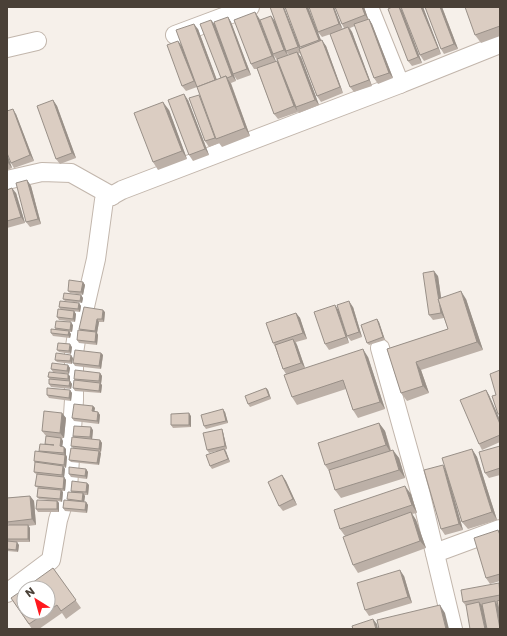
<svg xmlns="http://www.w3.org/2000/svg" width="507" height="636" font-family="Poppins,sans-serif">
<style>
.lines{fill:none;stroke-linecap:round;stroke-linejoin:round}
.street-casing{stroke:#c2b6ac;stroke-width:20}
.street{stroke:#fff;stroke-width:18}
.wall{fill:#bcb0a7}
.shaded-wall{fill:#999088}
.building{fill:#dbcdc2;stroke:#999088}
</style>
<rect width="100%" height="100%" fill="#f6f0ea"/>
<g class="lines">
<defs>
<g id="street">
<polyline points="369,7 400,84 500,44"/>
<polyline points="175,35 250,7"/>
<polyline points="7,48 37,41"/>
<polyline points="7,180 42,172 71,173 112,196"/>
<polyline points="380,348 421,495 453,629"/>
<polyline points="435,553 500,529"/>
<polyline points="7,593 51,560 58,520 68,488 74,400 74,353 78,327 84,311 96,259 104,200 122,190 400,84"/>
</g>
</defs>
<use href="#street" class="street-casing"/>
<use href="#street" class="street"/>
</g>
<g class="wall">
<polygon points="270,7 300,49 301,48 285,7 308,7 321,41 326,46 343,93 321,102 317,96 300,53 298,54 301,57 319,105 299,113 296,108 298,112 278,119 274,114 257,69 254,69 251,64 259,18 276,61 280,65 277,60 273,54 275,21 288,55 289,55 286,51"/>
<polygon points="334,7 342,29 344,28 342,24 364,7 368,19 369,19 372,24 393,78 378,84 374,78 355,26 350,28 352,32 372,86 354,92 350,87 331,34 322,37 318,32"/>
<polygon points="391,7 423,7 441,54 424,61 420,55 402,8 400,8 402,10 422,63 412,66 408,61"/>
<polygon points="442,7 458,49 444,54 441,49"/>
<polygon points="500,7 500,36 481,43 475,35"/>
<polygon points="228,17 231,22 251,75 237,80 233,74"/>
<polygon points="211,20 215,25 236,81 231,83 250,136 222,147 219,143 209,147 205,141 200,96 197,87 186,91 182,86 182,46 198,29 217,80 221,78"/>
<polygon points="53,100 57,106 76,158 60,164 56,159"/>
<polygon points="188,100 209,155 193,161 189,155"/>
<polygon points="169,110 187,159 158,170 153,162"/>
<polygon points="16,114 34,161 14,168 11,163"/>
<polygon points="7,154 12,168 7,170"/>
<polygon points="27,180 31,186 41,224 30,227 26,222"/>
<polygon points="7,190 16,193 25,223 7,228"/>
<polygon points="438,276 441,298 466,299 483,350 421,370 429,393 407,401 401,393 387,349 448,329 444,318 433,320 429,315"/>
<polygon points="83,282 85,285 83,295 70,293 68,291"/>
<polygon points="81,295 83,298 82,303 65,301 63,299"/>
<polygon points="79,303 81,306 80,312 72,311 74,311 76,314 75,322 59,320 57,317 61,310 59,307"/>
<polygon points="335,305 339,311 349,343 329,350 325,344"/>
<polygon points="353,307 362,337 351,341 347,336"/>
<polygon points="105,312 104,322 99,322 97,333 98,335 97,345 79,343 77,340 80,330 79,329"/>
<polygon points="296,313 300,318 307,339 296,342 297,345 305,368 368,357 385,409 358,418 353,410 346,389 297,405 292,397 286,374 283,369 275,347 273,343"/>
<polygon points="377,319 379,322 385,340 369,345 367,343"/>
<polygon points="73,325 72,332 69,332 71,334 70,338 53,336 51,333 56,330 55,328"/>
<polygon points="72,347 71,354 59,352 57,350"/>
<polygon points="101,353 103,355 101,369 75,366 73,363"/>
<polygon points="73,358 72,364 57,362 55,360"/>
<polygon points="68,365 70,368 69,374 53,372 51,369"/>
<polygon points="100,373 102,376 101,384 102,385 101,393 75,391 73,388 75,380 74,379"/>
<polygon points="70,376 70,381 72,384 71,389 51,387 49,384 50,379 48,377"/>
<polygon points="266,388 268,390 271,399 250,407 248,404"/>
<polygon points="70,390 72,393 71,401 49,398 47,395"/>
<polygon points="486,390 489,395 500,420 500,442 482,450 479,444"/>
<polygon points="93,406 95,408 94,411 98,412 100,415 99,424 74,421 72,418"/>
<polygon points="225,412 228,423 206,429 204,426"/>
<polygon points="62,413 66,418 64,438 61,438 63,441 62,446 66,449 66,455 67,457 66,468 64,467 65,469 64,477 66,480 65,491 62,491 63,492 62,502 58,501 59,503 59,512 38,512 36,509 48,500 39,499 37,497 38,488 35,486 37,475 34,472 35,463 34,461 40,452 39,451 46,445 45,444 46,436 42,431"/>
<polygon points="191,416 191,427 173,428 171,425"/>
<polygon points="379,423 385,431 391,450 399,458 405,478 341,498 335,490 329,471 325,465"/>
<polygon points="222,429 223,432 227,449 225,450 230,462 212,469 210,466 217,451 209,453 207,450"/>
<polygon points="93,430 92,439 100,440 102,443 101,452 100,452 101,453 99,465 71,462 69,460 73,448 71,446 73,437 73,436"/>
<polygon points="500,446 500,475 489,478 485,473"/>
<polygon points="472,449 477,457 497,520 468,529 462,522 448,476 463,530 445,535 441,529 446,470"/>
<polygon points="86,469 88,472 87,479 71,477 69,474"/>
<polygon points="282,475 286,481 297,505 283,511 279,506"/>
<polygon points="87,483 89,485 88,495 84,495 85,496 84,502 86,502 88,505 87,513 65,511 63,508 68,500 67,499 71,492 71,491"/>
<polygon points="411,494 417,513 412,514 416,520 426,548 358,573 353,565 345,536 340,529"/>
<polygon points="30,496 34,501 36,525 28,526 30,528 30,542 14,542 19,545 18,552 7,551 7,541 8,541 7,540 7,525 9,525 7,523 7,498"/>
<polygon points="500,532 500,581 490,584 486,578"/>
<polygon points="53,568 81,608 66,619 62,613 39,629 32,629 11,598 24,612 48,612 48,588"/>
<polygon points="404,576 412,603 369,616 365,610"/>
<polygon points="500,584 500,629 466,606 463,602"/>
</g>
<g class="shaded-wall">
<polygon points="283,7 284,7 302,52 298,47"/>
<polygon points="306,7 308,7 323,45 319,40"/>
<polygon points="333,7 334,7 343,30 339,24"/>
<polygon points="362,7 364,7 369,21 365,15"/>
<polygon points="399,7 402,10 422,63 418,57"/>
<polygon points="421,7 423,7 441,54 438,48"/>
<polygon points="440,7 442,7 458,49 454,44"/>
<polygon points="255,12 259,18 276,62 272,56"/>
<polygon points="271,16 275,21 288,56 284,50"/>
<polygon points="228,17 231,22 251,75 247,69"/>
<polygon points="369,19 372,24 393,78 389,73"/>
<polygon points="211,20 215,25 236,81 232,76"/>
<polygon points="194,24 198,29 219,86 216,81"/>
<polygon points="348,27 352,32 372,86 369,80"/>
<polygon points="322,40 326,46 343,93 340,87"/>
<polygon points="178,41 182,46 197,86 194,81"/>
<polygon points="297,52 301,57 319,105 315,100"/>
<polygon points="277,61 280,66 298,112 294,106"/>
<polygon points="226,76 231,84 250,136 245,128"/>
<polygon points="184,94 188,100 209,155 205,149"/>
<polygon points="53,100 57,106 76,158 72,153"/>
<polygon points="163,102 169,110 187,159 182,151"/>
<polygon points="13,109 16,114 34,161 30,155"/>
<polygon points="7,154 12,168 8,163 7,159"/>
<polygon points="27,180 31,186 41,224 38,219"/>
<polygon points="12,188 16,193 25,223 21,217"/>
<polygon points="434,271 438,276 444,318 441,313"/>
<polygon points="83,282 85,285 83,295 81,292"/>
<polygon points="461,291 466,299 483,350 477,342"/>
<polygon points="81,295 83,298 82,303 80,301"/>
<polygon points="349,301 353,307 362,337 359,332"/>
<polygon points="79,303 81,306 80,312 78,309"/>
<polygon points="335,305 339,311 349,343 346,337"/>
<polygon points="103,310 105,312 104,322 102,319"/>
<polygon points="74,311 76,314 75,322 73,319"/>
<polygon points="296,313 300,318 307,339 303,333"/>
<polygon points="97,319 99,322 97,333 98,335 97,345 95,342 96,332 95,331"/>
<polygon points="377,319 379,322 385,340 383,337"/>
<polygon points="71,322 73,325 72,332 70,330"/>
<polygon points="69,331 71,334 70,338 68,335"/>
<polygon points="293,339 297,345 305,368 301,363"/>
<polygon points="70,344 72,347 71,354 69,351"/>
<polygon points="363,349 368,357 385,409 380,402"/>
<polygon points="101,353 103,355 101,369 99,366"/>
<polygon points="71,355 73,358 72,364 70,361"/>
<polygon points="416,362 421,370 429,393 423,386"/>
<polygon points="68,365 70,368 69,374 67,371"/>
<polygon points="100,373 102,376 101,384 99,381"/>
<polygon points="68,374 70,376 70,382 68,379"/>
<polygon points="70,381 72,384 71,389 69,386"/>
<polygon points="100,383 102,385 101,393 99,391"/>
<polygon points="266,388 268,390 271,399 269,396"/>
<polygon points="70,390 72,393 71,401 69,398"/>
<polygon points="486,390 489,395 500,420 500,424"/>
<polygon points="93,406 95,408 94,414 92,411"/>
<polygon points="223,409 225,412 228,423 226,421"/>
<polygon points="98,412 100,415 99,424 97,421"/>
<polygon points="62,413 66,418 64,438 60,433"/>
<polygon points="189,413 191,416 191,427 189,425"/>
<polygon points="379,423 385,431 391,453 386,445"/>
<polygon points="91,427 93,430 92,440 90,437"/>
<polygon points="222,429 223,432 227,449 225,446"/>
<polygon points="61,438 63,441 62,449 60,446"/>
<polygon points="100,440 102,443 101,452 99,449"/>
<polygon points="64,447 66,449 66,455 67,457 66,468 64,465 65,456 64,453"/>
<polygon points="224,449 226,451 230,462 228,459"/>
<polygon points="472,449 477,457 497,520 492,512"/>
<polygon points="393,450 399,458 405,478 399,470"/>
<polygon points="99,451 101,453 99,465 97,463"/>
<polygon points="443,465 446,470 463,530 459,524"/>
<polygon points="63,466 65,469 64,478 62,475"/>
<polygon points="86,469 88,472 87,479 85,476"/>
<polygon points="282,475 286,481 297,505 293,499"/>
<polygon points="64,477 66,480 65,491 63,489"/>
<polygon points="87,483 89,485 88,495 86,492"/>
<polygon points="405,486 411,494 417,513 412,505"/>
<polygon points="61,490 63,492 62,502 60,499"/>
<polygon points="83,493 85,496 84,503 82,501"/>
<polygon points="30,496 34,501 36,525 32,519"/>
<polygon points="57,501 59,503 59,512 57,509"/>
<polygon points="86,502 88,505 87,513 85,510"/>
<polygon points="411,512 416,520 426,548 420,541"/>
<polygon points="28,525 30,528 30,542 28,539"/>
<polygon points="17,542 19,545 18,552 16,550"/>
<polygon points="400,570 404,576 412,603 408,597"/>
<polygon points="495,601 498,606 500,615 500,629"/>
<polygon points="479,602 483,607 487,629 485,629"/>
<polygon points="440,605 445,613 449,629 446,629"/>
<polygon points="373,619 377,624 378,629 376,629"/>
</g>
<g class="building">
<polygon points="270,7 283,7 298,47 286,51"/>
<polygon points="285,7 306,7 319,40 300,47"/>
<polygon points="309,7 333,7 339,24 318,32"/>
<polygon points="335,7 362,7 365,15 342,24"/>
<polygon points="392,7 399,7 418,57 408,61 388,9"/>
<polygon points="401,7 421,7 438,48 420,55"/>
<polygon points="425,7 440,7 454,44 441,49"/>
<polygon points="465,7 500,7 500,26 475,35"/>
<polygon points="255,12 272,56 251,64 234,20"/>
<polygon points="271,16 284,50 273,54 260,20"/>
<polygon points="228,17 247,69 233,74 214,22"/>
<polygon points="369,19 389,73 374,78 354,24"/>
<polygon points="211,20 232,76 227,78 226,76 221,78 200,24"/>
<polygon points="194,24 215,80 197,87 176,30"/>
<polygon points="348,27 369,80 350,87 330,34"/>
<polygon points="322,40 340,87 317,96 299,49"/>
<polygon points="178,41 194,81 182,86 167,45"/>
<polygon points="297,52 315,100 296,107 277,59"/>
<polygon points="277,61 294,106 274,114 257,68"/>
<polygon points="226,76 245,128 216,139 197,87"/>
<polygon points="184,94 205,149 189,155 168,100"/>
<polygon points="199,95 215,138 205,141 189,98"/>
<polygon points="53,100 72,153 56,159 37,106"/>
<polygon points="163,102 182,151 153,162 134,113"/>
<polygon points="13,109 30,155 11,163 7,153 7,111"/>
<polygon points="27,180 38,219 26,222 16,183"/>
<polygon points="12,188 21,217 7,221 7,190"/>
<polygon points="434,271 441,313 429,315 423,273"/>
<polygon points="69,280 83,282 81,292 68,291"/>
<polygon points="461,291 477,342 416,362 423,386 401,393 387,349 448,329 438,299"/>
<polygon points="64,293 81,295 80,301 63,299"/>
<polygon points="60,301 79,303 78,309 59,307"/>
<polygon points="349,301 359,332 347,336 337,305"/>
<polygon points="335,305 346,337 325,344 314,312"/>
<polygon points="84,307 103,310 102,319 97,319 95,331 79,329"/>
<polygon points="58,309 74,311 73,319 57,317"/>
<polygon points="296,313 303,333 273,343 266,323"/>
<polygon points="377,319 383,337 367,343 361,325"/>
<polygon points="56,321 71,322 70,330 55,328"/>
<polygon points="51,329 69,331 68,335 51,333"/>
<polygon points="78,330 96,332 95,342 77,340"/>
<polygon points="293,339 301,363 283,369 275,345"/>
<polygon points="58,343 70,344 69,351 57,350"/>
<polygon points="363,349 380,402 353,410 343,380 292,397 284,375"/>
<polygon points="75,350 101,353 99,366 73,363"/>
<polygon points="56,353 71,355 70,361 55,360"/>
<polygon points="52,363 68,365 67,371 51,369"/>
<polygon points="75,370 100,373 99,381 74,379"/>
<polygon points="500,370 500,414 498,414 492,396 496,395 490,374"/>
<polygon points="49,372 68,374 68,379 48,377"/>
<polygon points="49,379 70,381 69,386 49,384"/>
<polygon points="74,380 100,383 99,391 73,388"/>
<polygon points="47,388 70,390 69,398 47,395"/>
<polygon points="266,388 269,396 248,404 245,396"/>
<polygon points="486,390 500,424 500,435 479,444 460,400"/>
<polygon points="74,404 93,406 92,411 98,412 97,421 72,418"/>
<polygon points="223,409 226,421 204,426 201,415"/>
<polygon points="44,411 62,413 60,433 42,431"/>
<polygon points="189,413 189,425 171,425 171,414"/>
<polygon points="379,423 386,445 325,465 318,443"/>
<polygon points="74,426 91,427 90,437 73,436"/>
<polygon points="222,429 225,446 207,450 203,433"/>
<polygon points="46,436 61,438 60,446 64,447 64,453 39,451 40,444 54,445 45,444"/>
<polygon points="72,437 100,440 99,449 71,446"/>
<polygon points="500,446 500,468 485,473 479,452"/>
<polygon points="71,448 99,451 97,463 69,460"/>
<polygon points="224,449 228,459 210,466 206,455"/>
<polygon points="472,449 492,512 462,522 442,458"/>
<polygon points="393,450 399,470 335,490 329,470"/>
<polygon points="35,451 65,455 64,465 34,461"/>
<polygon points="35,462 63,466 62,475 34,472"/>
<polygon points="443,465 459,524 441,529 424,470"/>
<polygon points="69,467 86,469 85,476 69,474"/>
<polygon points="37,474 64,477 63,489 35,486"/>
<polygon points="282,475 293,499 279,506 268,482"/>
<polygon points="72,481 87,483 86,492 71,491"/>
<polygon points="405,486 412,505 340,529 334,510"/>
<polygon points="38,488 61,490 60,499 37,497"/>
<polygon points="68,492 83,493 82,501 67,499"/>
<polygon points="30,496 32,519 7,522 7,498"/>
<polygon points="37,500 57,501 57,509 36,509"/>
<polygon points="64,500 86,502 85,510 63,508"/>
<polygon points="411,512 420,541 353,565 343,537"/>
<rect x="7" y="525" width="21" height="14"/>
<polygon points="498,530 500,535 500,574 486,578 474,538"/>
<polygon points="7,541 17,542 16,550 7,549"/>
<polygon points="53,568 76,600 61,611 57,605 48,611 48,588 25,588"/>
<polygon points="400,570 408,597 365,610 357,583"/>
<polygon points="499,583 500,595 463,602 461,590"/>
<polygon points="24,589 24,612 47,612 29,624 11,598"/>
<polygon points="500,600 500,615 497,601"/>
<polygon points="495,601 500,629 487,629 482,604"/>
<polygon points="479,602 485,629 470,629 466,605"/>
<polygon points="440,605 446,629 379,629 377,620"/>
<polygon points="373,619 376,629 353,629 352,626"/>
</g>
<rect width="507" height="636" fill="none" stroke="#4a4037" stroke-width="16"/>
<g transform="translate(36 600) rotate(323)"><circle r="19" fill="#ffffff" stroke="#b7b3af"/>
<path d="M0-3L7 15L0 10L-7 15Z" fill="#ff181e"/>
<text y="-6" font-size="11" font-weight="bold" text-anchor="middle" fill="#4a4037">N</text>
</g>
</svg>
